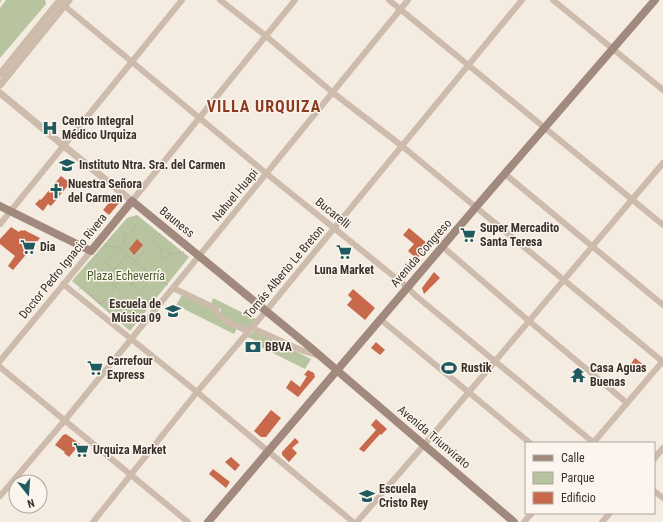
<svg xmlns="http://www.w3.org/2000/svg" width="663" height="522" font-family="'Roboto Condensed',sans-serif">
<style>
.green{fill:#b8c4a0}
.building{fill:#c8694b}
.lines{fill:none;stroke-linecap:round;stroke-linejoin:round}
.path{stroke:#b9a596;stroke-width:1;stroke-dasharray:2 2;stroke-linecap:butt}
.minor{stroke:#cdbbac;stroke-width:6}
.tertiary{stroke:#cdbbac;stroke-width:7}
.secondary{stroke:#a18a7d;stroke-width:8}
.labels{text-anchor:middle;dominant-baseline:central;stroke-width:3;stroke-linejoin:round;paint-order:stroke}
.poi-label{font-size:12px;font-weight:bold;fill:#3b302b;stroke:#fbf5ee;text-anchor:start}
.street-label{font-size:12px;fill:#3b302b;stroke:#fbf5ee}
.park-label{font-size:12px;fill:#4a5a2e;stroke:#fbf5ee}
.district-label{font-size:16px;font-weight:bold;letter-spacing:1px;fill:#8c3b22;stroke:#fbf5ee}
</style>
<rect width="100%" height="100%" fill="#f4ebe1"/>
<g class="green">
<polygon points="6,0 45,0 46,4 0,58 0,8"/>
<polygon points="137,215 189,257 130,331 72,281 127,218"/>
<path d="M182,295l32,15c3,10 14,13 23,18l-3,6 -58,-29z"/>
<polygon points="213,298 251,317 257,319 248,328 245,328 221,315 221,309 211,305"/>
<polygon points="255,331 311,359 305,369 257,345 253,339 247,337"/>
</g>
<g class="building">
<polygon points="61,176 70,183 51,206 48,204 43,211 35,204 40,199 41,200"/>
<polygon points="114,197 120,202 109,215 103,210"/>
<polygon points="11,227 19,232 21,230 23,231 24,230 40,238 13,270 8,266 15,256 0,244 0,239"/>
<polygon points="409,228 429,245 417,259 408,251 414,244 403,235"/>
<polygon points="137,239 143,245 134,255 129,249"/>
<polygon points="434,272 440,278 424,294 422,288"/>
<polygon points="353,289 375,308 365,320 347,305 352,299 348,295"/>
<polygon points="376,342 385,350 380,355 371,348"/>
<polygon points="635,358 646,367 641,373 630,365"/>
<polygon points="308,370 314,373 315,377 298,397 286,388 291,380 300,387 307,376 304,375"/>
<polygon points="271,410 281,418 266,437 261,437 254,431"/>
<polygon points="376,419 387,429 381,435 380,434 364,452 359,449 376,430 371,425"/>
<polygon points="66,434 80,444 69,457 64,453 65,452 55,445 63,435"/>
<polygon points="295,438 299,442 292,448 297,453 289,462 282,455 282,452"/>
<polygon points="231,457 240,465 235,471 225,462"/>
<polygon points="213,469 230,482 226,488 209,474"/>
</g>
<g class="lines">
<g class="path">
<polyline points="0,2 1,0"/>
<polyline points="153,243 162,250"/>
<polyline points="106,246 118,247 126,254"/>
<circle cx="165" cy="254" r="5"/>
<polyline points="102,250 106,245"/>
<polyline points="171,254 184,252"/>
<polyline points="97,255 113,270"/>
<polyline points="135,262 161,233"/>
<polyline points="105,263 118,247 123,244 125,235 132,232 136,227 135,224"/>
<polyline points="144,268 131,284 114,270 127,255 153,276 168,285"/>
<polyline points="103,276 126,296"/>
<polyline points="131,284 154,303"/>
<polyline points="79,290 82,287 101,304 122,278"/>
<polyline points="141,291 153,276"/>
</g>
<g class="minor">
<polyline points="220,0 266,36 332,92 402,146 663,362"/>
<polyline points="389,0 663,225"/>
<polyline points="553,0 663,90"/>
<polyline points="61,3 267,174 407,287 416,296 594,443"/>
<polyline points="505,174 663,305"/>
<polyline points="132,201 295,0"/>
<polyline points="0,224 182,0"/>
<polyline points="443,247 529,321 627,403"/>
<polyline points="63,284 197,392 353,522"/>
<polyline points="173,288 215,308 219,315 225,320 249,332"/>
<polyline points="380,319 530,443"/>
<polyline points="252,328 301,350 319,356"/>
<polyline points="0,361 91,251"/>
<polyline points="0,367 188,522"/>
<polyline points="593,443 663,361"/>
<polyline points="654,459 663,448"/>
<polyline points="654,491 663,498"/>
<polyline points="0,496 65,420 408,0"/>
<polyline points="93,522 197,392 266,311 522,0"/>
<polyline points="357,522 424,445 663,163"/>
<polyline points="524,522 532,513"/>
<polyline points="602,522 610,513"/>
</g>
<g class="tertiary">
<polyline points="0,74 60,0"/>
<polyline points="0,85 69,0"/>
<polyline points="0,93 64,146 132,201"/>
</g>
<g class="secondary">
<polyline points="0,206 91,251 132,201 310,347 347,379 514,522"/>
<polyline points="208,522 476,207 655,0"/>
</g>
</g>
<defs>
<symbol id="hospital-bare" viewBox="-9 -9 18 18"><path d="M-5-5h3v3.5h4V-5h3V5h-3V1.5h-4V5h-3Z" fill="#1f5a5e" stroke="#fbf5ee" stroke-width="2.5" paint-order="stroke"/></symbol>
<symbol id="school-bare" viewBox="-9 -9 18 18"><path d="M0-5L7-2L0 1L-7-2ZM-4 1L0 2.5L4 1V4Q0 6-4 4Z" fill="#1f5a5e" stroke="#fbf5ee" stroke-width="2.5" paint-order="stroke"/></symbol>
<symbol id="church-bare" viewBox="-9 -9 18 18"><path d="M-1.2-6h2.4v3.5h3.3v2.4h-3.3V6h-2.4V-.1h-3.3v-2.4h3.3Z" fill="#1f5a5e" stroke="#fbf5ee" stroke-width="2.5" paint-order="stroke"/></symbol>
<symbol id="supermarket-bare" viewBox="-9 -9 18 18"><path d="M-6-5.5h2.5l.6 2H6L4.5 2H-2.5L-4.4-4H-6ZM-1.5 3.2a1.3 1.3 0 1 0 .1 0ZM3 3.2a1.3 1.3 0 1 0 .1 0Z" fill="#1f5a5e" stroke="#fbf5ee" stroke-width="2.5" paint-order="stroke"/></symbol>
<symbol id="bank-bare" viewBox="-9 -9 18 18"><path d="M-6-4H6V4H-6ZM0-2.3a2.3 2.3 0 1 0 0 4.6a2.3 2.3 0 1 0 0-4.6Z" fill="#1f5a5e" stroke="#fbf5ee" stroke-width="2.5" paint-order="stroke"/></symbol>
<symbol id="stadium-bare" viewBox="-9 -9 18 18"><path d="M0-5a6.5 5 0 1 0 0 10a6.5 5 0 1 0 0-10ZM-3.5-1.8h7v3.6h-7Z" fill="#1f5a5e" stroke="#fbf5ee" stroke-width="2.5" paint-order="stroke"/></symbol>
<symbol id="temple-bare" viewBox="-9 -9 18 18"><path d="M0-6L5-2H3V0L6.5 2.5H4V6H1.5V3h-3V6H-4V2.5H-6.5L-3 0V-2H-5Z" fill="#1f5a5e" stroke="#fbf5ee" stroke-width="2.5" paint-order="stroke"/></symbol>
</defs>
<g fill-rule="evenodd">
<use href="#hospital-bare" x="39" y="117" width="22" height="22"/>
<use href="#school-bare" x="56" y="154" width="22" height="22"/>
<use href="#church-bare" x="45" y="180" width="22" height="22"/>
<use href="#supermarket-bare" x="457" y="224" width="22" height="22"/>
<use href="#supermarket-bare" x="17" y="236" width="22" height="22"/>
<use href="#supermarket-bare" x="333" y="241" width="22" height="22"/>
<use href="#school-bare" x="162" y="300" width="22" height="22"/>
<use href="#bank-bare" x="242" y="336" width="22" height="22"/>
<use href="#supermarket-bare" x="84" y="357" width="22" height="22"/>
<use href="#stadium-bare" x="438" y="357" width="22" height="22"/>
<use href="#temple-bare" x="567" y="364" width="22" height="22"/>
<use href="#supermarket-bare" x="70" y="439" width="22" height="22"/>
<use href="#school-bare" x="356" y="485" width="22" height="22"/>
</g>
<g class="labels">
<g class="poi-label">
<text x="62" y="121">Centro Integral<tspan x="62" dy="14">Médico Urquiza</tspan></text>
<text x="79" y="165">Instituto Ntra. Sra. del Carmen</text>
<text x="68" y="184">Nuestra Señora<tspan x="68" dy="14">del Carmen</tspan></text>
<text x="480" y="228">Super Mercadito<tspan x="480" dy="14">Santa Teresa</tspan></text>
<text x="40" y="247">Dia</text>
<text x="344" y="270" text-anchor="middle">Luna Market</text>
<text x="161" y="304" text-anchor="end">Escuela de<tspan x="161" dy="14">Música 09</tspan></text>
<text x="265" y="347">BBVA</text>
<text x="107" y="361">Carrefour<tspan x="107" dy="14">Express</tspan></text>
<text x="461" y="368">Rustik</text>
<text x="590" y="368">Casa Aguas<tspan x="590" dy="14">Buenas</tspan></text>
<text x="93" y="450">Urquiza Market</text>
<text x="379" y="489">Escuela<tspan x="379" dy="14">Cristo Rey</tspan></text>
</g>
<g class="street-label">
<text transform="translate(235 195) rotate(-50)">Nahuel Huapi</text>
<text transform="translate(333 213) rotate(39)">Bucarelli</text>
<text transform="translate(177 222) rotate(39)">Bauness</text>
<text transform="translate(421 253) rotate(-49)">Avenida Congreso</text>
<text transform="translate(63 266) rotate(-51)">Doctor Pedro Ignacio Rivera</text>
<text transform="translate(284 272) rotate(-50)">Tomás Alberto Le Breton</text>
<text transform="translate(434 437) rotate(40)">Avenida Triunvirato</text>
</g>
<g class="park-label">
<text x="126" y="276">Plaza Echeverría</text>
</g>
<g class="district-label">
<text x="264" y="106">VILLA URQUIZA</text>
</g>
</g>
<rect x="525" y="442" width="130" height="72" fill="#fbf5ee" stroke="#aea6a0"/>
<rect x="533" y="455" width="20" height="6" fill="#a18a7d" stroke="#aea6a0"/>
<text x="561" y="462" font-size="12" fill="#3b302b">Calle</text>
<rect x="533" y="472" width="20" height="12" fill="#b8c4a0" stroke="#aea6a0"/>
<text x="561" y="482" font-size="12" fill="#3b302b">Parque</text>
<rect x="533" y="492" width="20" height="12" fill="#c8694b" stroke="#aea6a0"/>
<text x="561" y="502" font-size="12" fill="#3b302b">Edificio</text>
<g transform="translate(28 494) rotate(163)"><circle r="19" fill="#fbf5ee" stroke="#aea6a0"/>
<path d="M0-3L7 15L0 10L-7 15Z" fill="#1f5a5e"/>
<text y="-6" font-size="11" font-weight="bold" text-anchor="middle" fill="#3b302b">N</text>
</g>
</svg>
